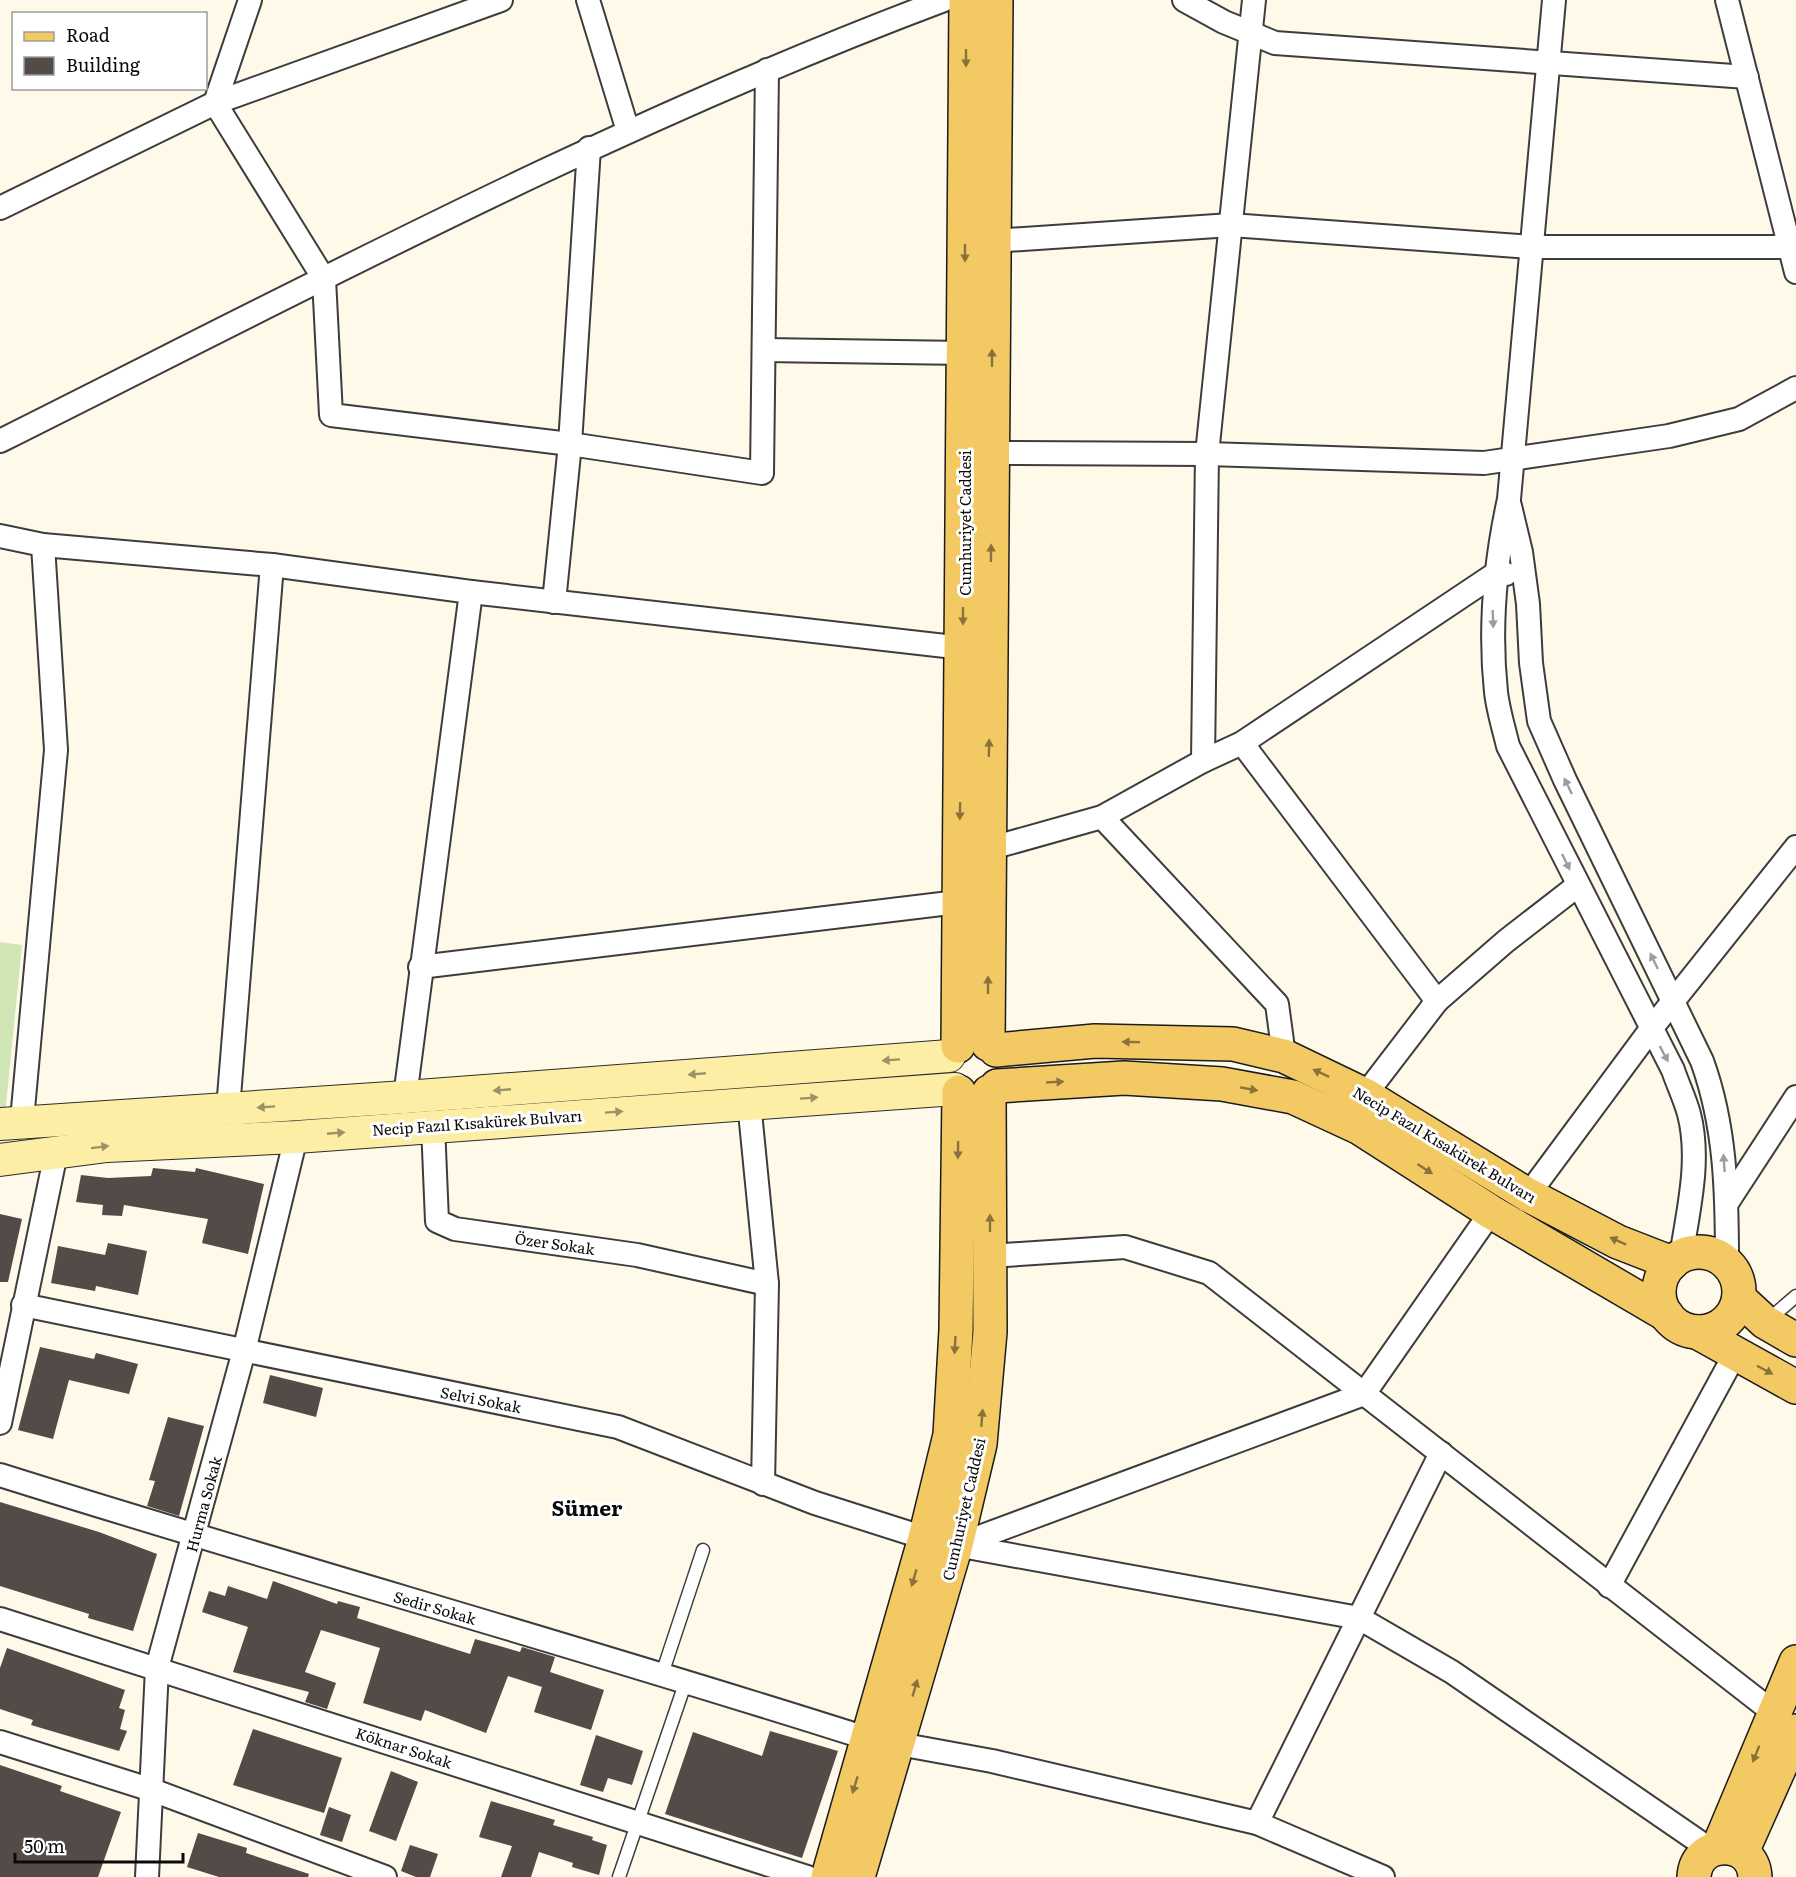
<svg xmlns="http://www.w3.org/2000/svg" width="1796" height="1877" font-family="Literata,serif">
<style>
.green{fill:#d0e6b4}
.building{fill:#524b47}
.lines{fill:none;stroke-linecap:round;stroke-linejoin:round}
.lane-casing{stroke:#3d3d3d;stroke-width:15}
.street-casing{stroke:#3d3d3d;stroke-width:26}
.secondary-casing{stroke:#2c2c2c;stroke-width:34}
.primary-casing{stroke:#1b1b1b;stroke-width:36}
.lane{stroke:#fff;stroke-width:12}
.street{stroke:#fff;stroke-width:22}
.secondary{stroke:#fceea5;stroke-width:32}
.primary{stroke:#f3c963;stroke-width:33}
.oneway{fill:#8a733b}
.oneway2{fill:#9d9d9d}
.oneway3{fill:#9b9367}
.labels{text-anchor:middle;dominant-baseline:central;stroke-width:6;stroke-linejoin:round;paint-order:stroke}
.street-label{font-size:15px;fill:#0a0a0a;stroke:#fff}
.district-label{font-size:21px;font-weight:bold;fill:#0a0a0a;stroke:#fff}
</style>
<rect width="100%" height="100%" fill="#fef9e8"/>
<polygon class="green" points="0,942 22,945 5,1115 0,1115"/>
<g class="building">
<polygon points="153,1168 195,1172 196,1168 264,1184 248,1254 202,1243 208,1219 124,1205 122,1216 102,1215 103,1205 76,1202 81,1175 108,1178 151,1176"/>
<polygon points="0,1214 22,1219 8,1282 0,1282"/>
<polygon points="108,1243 147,1251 138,1295 96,1286 95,1291 51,1283 58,1246 105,1255"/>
<polygon points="40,1347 94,1359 96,1353 138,1364 129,1394 69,1380 53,1439 18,1430"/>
<polygon points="270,1375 323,1388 316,1417 263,1403"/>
<polygon points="168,1417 204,1426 179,1516 147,1506 155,1481 149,1480"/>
<polygon points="0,1502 99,1532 157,1554 133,1631 88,1618 89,1614 0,1586"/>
<polygon points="273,1581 337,1604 338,1601 360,1607 357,1618 470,1654 475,1639 520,1652 522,1647 555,1657 550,1672 604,1690 591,1730 534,1712 542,1687 508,1676 486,1733 425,1710 421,1721 363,1703 380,1648 321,1630 305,1672 336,1683 327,1709 305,1702 309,1692 233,1672 248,1627 202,1612 209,1591 225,1596 228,1586 267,1599"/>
<polygon points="7,1648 125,1690 119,1708 125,1710 120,1729 127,1731 119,1751 31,1725 33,1720 0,1709 0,1668"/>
<polygon points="253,1729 342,1758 324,1813 233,1785"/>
<polygon points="770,1731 838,1751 802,1858 665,1814 693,1732 762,1756"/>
<polygon points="596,1735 643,1751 632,1785 608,1778 603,1792 580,1785"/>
<polygon points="0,1765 62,1786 60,1791 121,1812 98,1877 0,1877"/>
<polygon points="391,1771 418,1782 396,1841 369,1831"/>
<polygon points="491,1801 555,1820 553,1825 593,1837 592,1840 607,1845 599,1875 572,1867 573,1863 539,1852 531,1877 501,1877 512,1846 479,1837"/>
<polygon points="329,1807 351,1815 342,1842 320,1835"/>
<polygon points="198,1833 247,1848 246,1853 309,1874 308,1877 219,1877 187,1867"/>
<polygon points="410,1845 438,1854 430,1877 416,1877 401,1871"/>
</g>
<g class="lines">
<defs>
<g id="lane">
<polyline points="1767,1321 1796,1296"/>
<polyline points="662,1674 703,1550"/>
<polyline points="619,1877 686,1681"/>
</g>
<g id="street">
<polyline points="250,0 215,103 324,279 331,415 570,444 762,473 767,70"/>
<polyline points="588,0 628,131"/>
<polyline points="1184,0 1224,22 1275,43 1747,77"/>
<path d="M1554,0l-45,499c-14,64 -20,128 -13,193 2,18 8,37 12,54l165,324c5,15 12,29 16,44 12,46 -1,97 -8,143"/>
<polyline points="1727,0 1796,272"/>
<polyline points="0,208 215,103 501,0"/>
<polyline points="993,241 1231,225 1531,247 1789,247"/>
<polyline points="764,350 964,353"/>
<path d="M0,441c310,-155 618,-319 944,-441"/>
<polyline points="992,453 1207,454 1484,463 1669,436 1739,419 1796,388"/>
<path d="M1510,506l11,46 7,52 3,59 8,58 26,59 137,281c24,66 25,133 25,202"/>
<polyline points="0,536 43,545 272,565 471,592 963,648"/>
<polyline points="554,602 570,444 589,148"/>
<polyline points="1242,743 1437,1001 1365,1095"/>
<polyline points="1203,761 1207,454 1254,0"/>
<polyline points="1102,817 1277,1004 1284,1056"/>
<polyline points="988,849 1102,817 1203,761 1242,743 1495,574 1506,574"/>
<polyline points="420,967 958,902"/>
<polyline points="1437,1001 1506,941 1577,886"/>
<polyline points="405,1097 471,592"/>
<polyline points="749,1102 767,1284 763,1484"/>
<polyline points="228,1109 272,565"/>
<polyline points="22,1120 56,750 43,545"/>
<polyline points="433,1125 437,1221 455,1229 637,1255 767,1284"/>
<polyline points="1528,1195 1651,1029 1796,847"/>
<polyline points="1727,1203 1796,1097"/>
<polyline points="990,1256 1125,1247 1209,1273 1773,1712"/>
<polyline points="23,1305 618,1427 815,1503 925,1538"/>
<polyline points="0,1423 56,1153"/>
<path d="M0,1475c289,91 581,172 869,264"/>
<polyline points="956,1545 1359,1618 1452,1672 1711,1850"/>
<polyline points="958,1545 1364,1394 1491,1212"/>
<polyline points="1609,1586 1735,1354"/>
<polyline points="0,1619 807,1877"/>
<polyline points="0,1742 152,1790 385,1877"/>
<polyline points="899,1744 992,1761 1257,1823 1383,1877"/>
<polyline points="1257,1823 1441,1453"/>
<polyline points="147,1877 157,1668 244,1351 296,1137"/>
</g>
<g id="secondary">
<polyline points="0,1124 405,1097 949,1056"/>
<polyline points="0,1160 107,1146 296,1137 955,1089"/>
</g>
<g id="primary">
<polyline points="988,1044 996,0"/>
<polyline points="958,1046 966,0"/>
<polyline points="996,1050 1095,1041 1233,1044 1284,1056 1365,1095 1528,1195 1618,1242 1672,1263"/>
<polyline points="997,1086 1124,1078 1222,1084 1293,1097 1360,1128 1491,1212 1667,1315"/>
<circle cx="1699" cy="1292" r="40"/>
<polyline points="1739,1298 1765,1322 1796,1340"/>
<polyline points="1697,1332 1796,1387"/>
<polyline points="1718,1848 1796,1662"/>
<polyline points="1742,1852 1796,1731"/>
<polyline points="828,1877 925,1538 950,1435 956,1330 959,1092"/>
<polyline points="858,1877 956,1545 980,1444 990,1332 989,1092"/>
<path d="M1694,1877c2,-39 59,-39 61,0"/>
</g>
</defs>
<use href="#lane" class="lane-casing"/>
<use href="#street" class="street-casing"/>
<use href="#secondary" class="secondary-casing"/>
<use href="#primary" class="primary-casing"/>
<use href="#lane" class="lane"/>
<use href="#street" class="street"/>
<use href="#secondary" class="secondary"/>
<use href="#primary" class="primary"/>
</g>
<defs><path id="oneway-solid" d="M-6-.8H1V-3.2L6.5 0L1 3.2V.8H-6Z" transform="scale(1.5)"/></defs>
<g class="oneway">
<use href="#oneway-solid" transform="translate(966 58) rotate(90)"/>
<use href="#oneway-solid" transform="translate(965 253) rotate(90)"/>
<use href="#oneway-solid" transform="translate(992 358) rotate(-90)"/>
<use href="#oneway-solid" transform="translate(991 553) rotate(-89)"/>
<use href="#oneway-solid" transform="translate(963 616) rotate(90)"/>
<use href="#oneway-solid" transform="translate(989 748) rotate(-89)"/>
<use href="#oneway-solid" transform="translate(960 811) rotate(91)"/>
<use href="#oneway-solid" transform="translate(988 985) rotate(-90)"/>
<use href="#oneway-solid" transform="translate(1131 1042) rotate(-179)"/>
<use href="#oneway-solid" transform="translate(1321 1073) rotate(-155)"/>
<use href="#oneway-solid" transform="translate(1055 1082) rotate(-3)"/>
<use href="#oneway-solid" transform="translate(1249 1089) rotate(10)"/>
<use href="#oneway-solid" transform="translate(958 1150) rotate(91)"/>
<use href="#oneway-solid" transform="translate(1425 1169) rotate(33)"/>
<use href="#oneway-solid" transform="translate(990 1223) rotate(-90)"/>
<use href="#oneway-solid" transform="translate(1618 1241) rotate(-156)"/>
<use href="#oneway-solid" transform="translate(955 1345) rotate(93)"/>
<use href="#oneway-solid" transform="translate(1765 1370) rotate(28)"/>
<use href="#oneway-solid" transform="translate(982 1418) rotate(-85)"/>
<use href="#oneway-solid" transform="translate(914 1578) rotate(106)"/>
<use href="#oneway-solid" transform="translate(915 1688) rotate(-74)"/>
<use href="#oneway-solid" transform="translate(1756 1754) rotate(112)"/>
<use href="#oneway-solid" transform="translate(855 1785) rotate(107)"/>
</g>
<g class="oneway2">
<use href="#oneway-solid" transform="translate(1493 619) rotate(88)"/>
<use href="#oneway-solid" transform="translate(1568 786) rotate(-116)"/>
<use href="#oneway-solid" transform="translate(1566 862) rotate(64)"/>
<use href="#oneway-solid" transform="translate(1654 961) rotate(-116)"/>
<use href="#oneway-solid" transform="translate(1664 1054) rotate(62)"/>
<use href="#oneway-solid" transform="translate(1724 1163) rotate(-94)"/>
</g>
<g class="oneway3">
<use href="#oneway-solid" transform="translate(891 1060) rotate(176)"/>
<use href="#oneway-solid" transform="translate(697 1074) rotate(175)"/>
<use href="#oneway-solid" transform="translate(502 1090) rotate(175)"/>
<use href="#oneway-solid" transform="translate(809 1098) rotate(-4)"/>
<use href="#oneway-solid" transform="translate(266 1107) rotate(176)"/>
<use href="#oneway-solid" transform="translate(614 1112) rotate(-4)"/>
<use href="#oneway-solid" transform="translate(336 1133) rotate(-5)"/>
<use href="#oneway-solid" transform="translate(100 1147) rotate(-7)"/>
</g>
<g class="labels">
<g class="street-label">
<text transform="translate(964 523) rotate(-90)">Cumhuriyet Caddesi</text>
<text transform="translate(477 1122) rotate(-4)">Necip Fazıl Kısakürek Bulvarı</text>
<text transform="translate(1445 1144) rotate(31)">Necip Fazıl Kısakürek Bulvarı</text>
<text transform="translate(555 1243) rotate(8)">Özer Sokak</text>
<text transform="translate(481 1399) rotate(11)">Selvi Sokak</text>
<text transform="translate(203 1504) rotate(-75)">Hurma Sokak</text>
<text transform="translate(963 1509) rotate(-77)">Cumhuriyet Caddesi</text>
<text transform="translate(435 1607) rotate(16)">Sedir Sokak</text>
<text transform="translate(404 1747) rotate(18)">Köknar Sokak</text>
</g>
<g class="district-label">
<text x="587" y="1506">Sümer</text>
</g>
</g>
<rect x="12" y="12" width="195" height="78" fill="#ffffff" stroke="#9d9d9d" stroke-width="1.5"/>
<rect x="24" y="32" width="30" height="9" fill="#f3c963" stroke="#9d9d9d" stroke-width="1.5"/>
<text x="66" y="42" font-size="18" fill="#0a0a0a">Road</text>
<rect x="24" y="57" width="30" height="18" fill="#524b47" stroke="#9d9d9d" stroke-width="1.5"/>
<text x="66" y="72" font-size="18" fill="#0a0a0a">Building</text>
<path d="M15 1853v9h168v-9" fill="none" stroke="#0a0a0a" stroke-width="3"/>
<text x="24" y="1853" font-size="18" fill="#0a0a0a" stroke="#ffffff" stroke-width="4.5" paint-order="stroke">50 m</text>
</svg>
